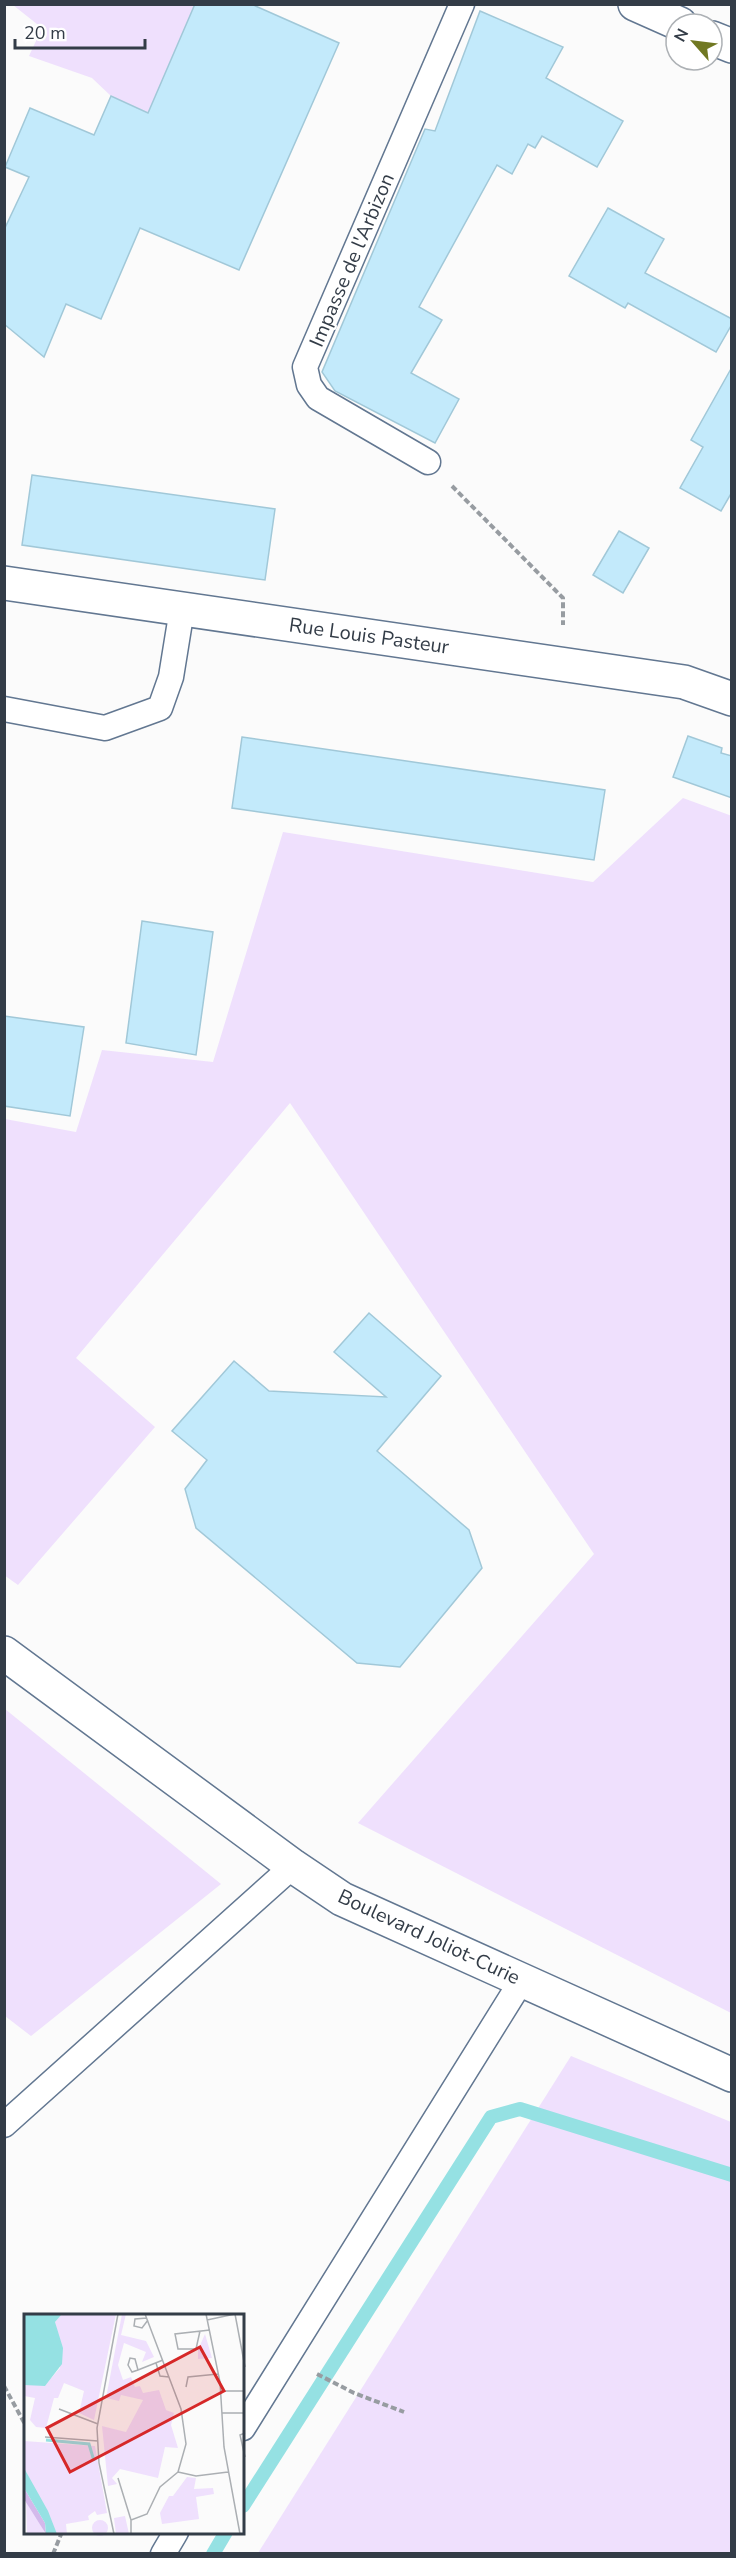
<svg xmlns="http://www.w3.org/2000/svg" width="736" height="2558" font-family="'Nunito Sans',sans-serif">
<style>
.green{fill:#efe0fd}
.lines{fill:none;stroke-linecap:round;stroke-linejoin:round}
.stream{stroke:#95e1e3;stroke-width:14}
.building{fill:#c3eafb;stroke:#a1c8d8;stroke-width:1.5}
.service-casing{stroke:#627791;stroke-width:27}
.minor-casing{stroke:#627791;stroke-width:36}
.tertiary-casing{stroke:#627791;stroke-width:36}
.secondary-casing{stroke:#627791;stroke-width:36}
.path{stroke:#979ca1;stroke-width:4;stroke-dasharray:6 3;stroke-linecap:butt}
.service{stroke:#fff;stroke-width:24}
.minor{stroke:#fff;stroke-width:33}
.tertiary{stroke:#fff;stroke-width:33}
.secondary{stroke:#fff;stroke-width:33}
.labels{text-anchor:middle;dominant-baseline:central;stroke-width:4.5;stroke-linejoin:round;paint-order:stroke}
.street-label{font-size:20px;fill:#333c47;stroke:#fff}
.inset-river{fill:none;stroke:#95e1e3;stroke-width:3}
.inset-road{fill:none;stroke:#abafb3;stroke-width:1.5}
.view{fill:#d62828;fill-opacity:0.15;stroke:#d62828;stroke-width:3}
.inset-edge{fill:none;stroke:#333c47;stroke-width:3}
</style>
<rect width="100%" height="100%" fill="#fbfbfb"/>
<g class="green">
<polygon points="13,5 195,5 149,113 111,96 92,78 29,56 42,28"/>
<polygon points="683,798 732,816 731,2013 358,1823 594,1554 290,1103 76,1358 155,1427 18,1585 4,1575 5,1119 76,1132 102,1050 213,1062 283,832 593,882"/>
<polygon points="5,1709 221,1884 31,2036 5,2016"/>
<polygon points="571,2056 731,2122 731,2553 258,2553"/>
</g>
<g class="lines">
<g class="stream">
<polyline points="243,2506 491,2117 520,2109 732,2175"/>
<polyline points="213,2554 226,2532"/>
</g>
</g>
<g class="building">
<polygon points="195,4 251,4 339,43 239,270 140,228 101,319 66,304 44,357 4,324 4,230 29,177 5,167 30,108 94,135 111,96 148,113"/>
<polygon points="480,11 563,47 546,78 623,121 597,167 542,136 535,148 528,144 512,174 497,165 419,307 442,320 411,373 459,399 435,443 335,391 322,372 425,129 435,131"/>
<polygon points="608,208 664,239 645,273 732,319 732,324 716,352 628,303 625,308 569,276"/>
<polygon points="732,367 732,492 721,511 680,488 703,447 691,440"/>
<polygon points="32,475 275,509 265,580 22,545"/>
<polygon points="619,531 649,548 623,593 593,575"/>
<polygon points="688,736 722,748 721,753 732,756 732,798 673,777"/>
<polygon points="242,737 605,790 594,860 232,808"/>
<polygon points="142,921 213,932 196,1055 126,1043"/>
<polygon points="4,1016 84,1027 70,1116 4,1106"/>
<polygon points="369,1313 441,1376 377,1451 469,1530 482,1568 400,1667 357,1663 196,1528 185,1489 207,1460 172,1431 234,1361 269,1391 386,1397 334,1352"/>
</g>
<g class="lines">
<defs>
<g id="service">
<polyline points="428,462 318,398 309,385 305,367 462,4"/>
<polyline points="4,709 105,728 160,708 171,677 182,609"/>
<polyline points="4,2125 293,1866"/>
<polyline points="243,2428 522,1980"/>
<polyline points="163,2554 176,2532"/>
</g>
<polyline id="minor" points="4,583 684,682 732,699"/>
<g id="tertiary">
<polyline points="635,4 680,24"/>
<polyline points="712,38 732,46"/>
</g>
<polyline id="secondary" points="4,1653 293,1866 342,1899 732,2075"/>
</defs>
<use href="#service" class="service-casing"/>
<use href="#minor" class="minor-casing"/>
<use href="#tertiary" class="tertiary-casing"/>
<use href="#secondary" class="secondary-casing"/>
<g class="path">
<polyline points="452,486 563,598 563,625"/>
<polyline points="317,2374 354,2393 404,2412"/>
<polyline points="4,2386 26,2426"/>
<polyline points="53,2554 62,2532"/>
</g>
<use href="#service" class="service"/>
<use href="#minor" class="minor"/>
<use href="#tertiary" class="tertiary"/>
<use href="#secondary" class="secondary"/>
</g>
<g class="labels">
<g class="street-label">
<text transform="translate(352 260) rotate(-67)">Impasse de l'Arbizon</text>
<text transform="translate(369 636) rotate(8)">Rue Louis Pasteur</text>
<text transform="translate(429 1937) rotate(25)">Boulevard Joliot-Curie</text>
</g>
</g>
<g transform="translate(24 2314)">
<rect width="220" height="220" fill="#fbfbfb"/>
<path d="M38,0h54l-22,106 -15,-7 5,-22 -20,-8 -6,15h-4l-8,30 -10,-1 -6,-7 5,-22 -11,-2v-11l22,-1 14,-16 -5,-46zM98,0h4l-5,21 25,6 8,16 -12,5 4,-10 -22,-9 -6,22 5,15 8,-3 4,10 5,-1 3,7 16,-3 7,20 8,3 -3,12 7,23 -13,-1 -7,31 -38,-9 -8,9 5,6 -9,2 -6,-60 24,6 17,-32 -22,-5 -2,6 -13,-3zM181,20l7,24 -14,1v-9zM0,127l71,5 12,67 -10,2 -2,-4 -7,5 1,4 -23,4 1,10h-10l-33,-66zM163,163l9,1 -2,11 19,-1 1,6 -18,3 3,22 -37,5 -2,-11 9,-17h4zM2,184l17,30 2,6h-18zM101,202l4,18h-13l-2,-16zM68 214a8 8 0 1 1 16 0a8 8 0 1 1-16 0Z" fill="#efe0fd"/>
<path d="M0,174l21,35 1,11 -22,-35z" fill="#d3b9eb"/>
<path d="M0,0h38l-7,8 8,26 -1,16 -17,22 -21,-1zM0,154l24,43 9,23h-11l-1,-11 -21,-35z" fill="#95e1e3"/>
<path class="inset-river" d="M22,126l43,4 5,17"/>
<path class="inset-road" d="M121,0l36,95 5,35 -8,28M182,0l14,68 4,65 16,87M211,0l10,53M123,4l-12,1 -1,7 8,2 6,-8M183,6l28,-6M176,17l-4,18h-18l-3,-15 35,-4M132,49l4,13 9,1M114,56l-3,-11 -5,-1 -2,7 4,7 6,-2 25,-10M162,73l2,-10 30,-3M197,77h24M35,95l39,15M198,99h23M221,119l-5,2 5,22M21,123l53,4M154,158l18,4 32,-4M94,164l13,42M90,220l-15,-71 -2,-35 21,-114M107,220v-14l16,-6 13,-27 18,-15"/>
<path class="view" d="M176,33l24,44 -154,81 -23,-44z"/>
<rect width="220" height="220" class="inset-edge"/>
</g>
<rect width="736" height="2558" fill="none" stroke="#333c47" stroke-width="12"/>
<g transform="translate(694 42) rotate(298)"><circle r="28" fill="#ffffff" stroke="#adb1b5" stroke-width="1.5"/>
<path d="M0-4.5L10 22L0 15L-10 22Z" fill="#707822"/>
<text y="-9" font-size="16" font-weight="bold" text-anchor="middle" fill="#333c47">N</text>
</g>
<path d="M15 39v9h130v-9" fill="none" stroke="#333c47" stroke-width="3"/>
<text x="24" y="39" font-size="18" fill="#333c47" stroke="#ffffff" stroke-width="4.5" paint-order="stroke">20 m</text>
</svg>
